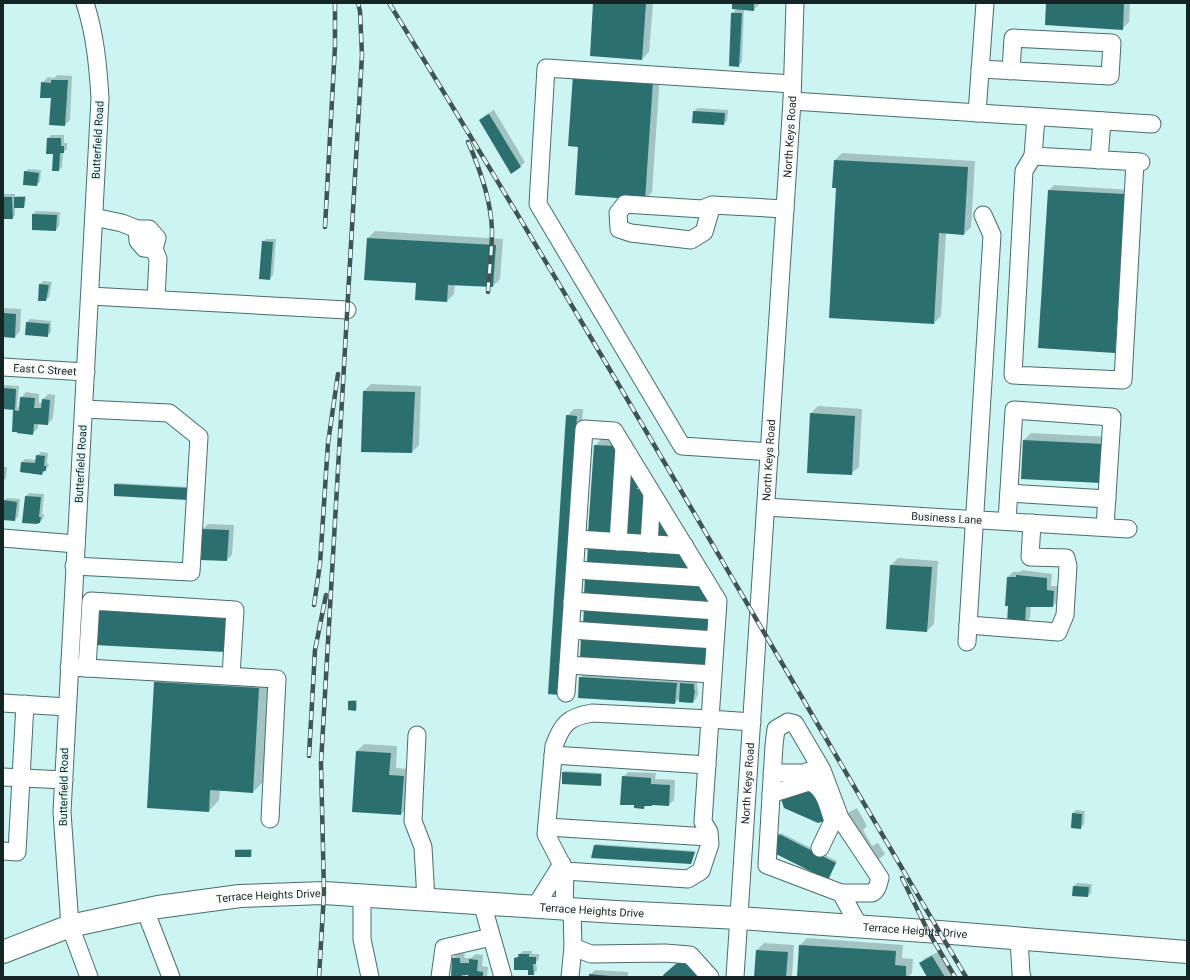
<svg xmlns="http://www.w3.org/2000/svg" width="1190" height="980" font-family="Roboto,sans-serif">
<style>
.shadow{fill:#0003}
.building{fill:#2c6f6f}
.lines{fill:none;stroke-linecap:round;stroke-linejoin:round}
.minor-casing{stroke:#496c6c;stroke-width:19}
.major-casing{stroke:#496c6c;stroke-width:24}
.minor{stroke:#fff;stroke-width:17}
.major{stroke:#fff;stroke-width:22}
.rail-casing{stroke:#405454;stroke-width:4.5}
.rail{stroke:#e6fdfd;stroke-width:3;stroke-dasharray:9;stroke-linecap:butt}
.labels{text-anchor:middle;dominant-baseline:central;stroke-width:4;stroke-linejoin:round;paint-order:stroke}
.street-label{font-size:11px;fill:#152424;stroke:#e6fdfd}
</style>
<rect width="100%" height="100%" fill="#ccf4f3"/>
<g class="shadow">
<polygon points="594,3 653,3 649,52 642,59"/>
<polygon points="733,3 760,3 754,10 744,9 742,62 738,66 732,13 737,9"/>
<polygon points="1047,3 1130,3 1129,22 1122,29"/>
<polygon points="660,74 652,192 645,199 579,146"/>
<polygon points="57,75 72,76 70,120 65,125 52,98 42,83 48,77 54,78"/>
<polygon points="697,108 728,110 727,121 724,124 694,112"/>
<polygon points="494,110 525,162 520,167 480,120 485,115"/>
<polygon points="51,135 64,135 64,143 67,143 67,149 63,152 62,167 59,170 54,153 47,153 48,138"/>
<polygon points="842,153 975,161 971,227 964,234 946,233 941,316 934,323 837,187 835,160"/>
<polygon points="28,169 41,170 40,182 37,185 25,172"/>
<polygon points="1054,185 1130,190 1120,346 1115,352 1049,190"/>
<polygon points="3,194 15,194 15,198 17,196 26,196 25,205 24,207 15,207 15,215 12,218 3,218"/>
<polygon points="36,211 60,212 59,226 56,230 33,229 33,214"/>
<polygon points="375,231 503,239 500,279 493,286 455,284 454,294 447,301 417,282 368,238"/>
<polygon points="266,239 276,239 273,275 270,279 263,242"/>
<polygon points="43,281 52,282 49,297 46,300 40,285"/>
<polygon points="3,308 21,309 20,331 15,337 3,336"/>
<polygon points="30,319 51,321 51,332 47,336 27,322"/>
<polygon points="371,384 421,386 419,445 412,452 364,391"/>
<polygon points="5,385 19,386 17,408 19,406 21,398 26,392 39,394 39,403 42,403 43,399 48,394 55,395 53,418 48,424 38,423 38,428 32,434 14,411 16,409 3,408 3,386"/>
<polygon points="818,406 862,409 859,467 851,474 811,413"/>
<polygon points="574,409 583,409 566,687 567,416"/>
<polygon points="1031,433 1110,437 1108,475 1024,440"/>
<polygon points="602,438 624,440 618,527 595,446"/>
<polygon points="41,452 48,453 47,463 49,464 48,467 42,474 21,472 22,462 25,459 37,460 37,456"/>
<polygon points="3,467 7,467 6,478 3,481"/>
<polygon points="117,483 190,487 188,499 115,495 115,484"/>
<polygon points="29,493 44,494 42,514 44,514 43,519 38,523 26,496"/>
<polygon points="7,498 20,499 18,517 14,520 3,519 4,501"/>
<polygon points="208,524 234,525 232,555 227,560 203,529"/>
<polygon points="898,558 938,561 934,624 927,631 887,628 891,565"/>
<polygon points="1022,570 1052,574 1051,586 1059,586 1058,601 1053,606 1031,606 1030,618 1025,623 1009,605 1006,605 1008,577 1013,572 1020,572"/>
<polygon points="587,670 683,676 683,682 685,680 697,681 698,694 696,699 693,702 680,698 675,703 580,678"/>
<polygon points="166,672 270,678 264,781 253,792 220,790 219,800 209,811 155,682"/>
<polygon points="350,700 357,700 357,708 356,710 349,701"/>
<polygon points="364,744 397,746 396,768 410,769 408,807 401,814 353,811 357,751"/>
<polygon points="565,771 602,773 602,784 600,785 563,772"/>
<polygon points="628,772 656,773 655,779 675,780 674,800 669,805 653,804 652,805 647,805 644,808 623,777"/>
<polygon points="857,808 867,826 863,830 872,846 878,843 885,854 879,859 863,868 842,816"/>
<polygon points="1076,810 1085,811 1084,824 1081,828 1073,813"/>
<polygon points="781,833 837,861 829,877 780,835"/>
<polygon points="596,844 695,851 691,863 595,846"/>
<polygon points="237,849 252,849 252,855 251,856 236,851"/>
<polygon points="1077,883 1092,884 1091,893 1088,896 1074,886"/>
<polygon points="807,938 903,945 902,958 913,959 912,973 908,977 798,977 800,945"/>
<polygon points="764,943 794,945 792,977 755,977 757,950"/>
<polygon points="523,951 532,951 532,954 539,954 539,959 536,962 537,970 533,974 529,968 515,958"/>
<polygon points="938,952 953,977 928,977 920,963 925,958"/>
<polygon points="458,953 465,954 464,958 471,958 476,954 483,955 482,966 488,967 487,977 469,977 469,974 467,974 465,977 452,977 453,958"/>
<polygon points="595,970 628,972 628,977 590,977 590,975"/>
</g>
<g class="building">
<polygon points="593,3 646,3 642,60 590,56"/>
<polygon points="732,3 754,3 754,11 732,9"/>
<polygon points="1046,3 1124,3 1123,30 1045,25"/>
<polygon points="731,13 742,13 739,67 729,66"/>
<polygon points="573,75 653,81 645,200 575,195 578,147 568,146"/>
<polygon points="51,80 68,80 65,126 49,125 51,98 40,98 41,82 51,83"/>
<polygon points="693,111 725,113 724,125 692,123"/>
<polygon points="489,114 521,167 511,174 479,120"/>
<polygon points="47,138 61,138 61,146 64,146 64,153 60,153 59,171 52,171 53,154 46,154"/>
<polygon points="834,160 968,167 964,235 939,233 934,324 829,318 836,188 832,188"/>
<polygon points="24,171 39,173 37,186 23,185"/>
<polygon points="1048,190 1125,194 1115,353 1038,348"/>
<polygon points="3,197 12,197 13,219 3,219"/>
<polygon points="14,197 25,197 24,208 14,208"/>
<polygon points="32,214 57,215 56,231 32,230"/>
<polygon points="367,238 496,245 493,287 448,285 447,302 415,300 416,283 364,280"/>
<polygon points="262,241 273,242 270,280 259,279"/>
<polygon points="39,284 49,285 46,301 38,301"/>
<polygon points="3,313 16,314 15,338 3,337"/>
<polygon points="26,322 49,324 48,337 25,335"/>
<polygon points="3,388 16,389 15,410 3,409"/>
<polygon points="363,391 415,392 412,453 361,452"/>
<polygon points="20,397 35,398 34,408 41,408 42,399 50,400 48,425 34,424 33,435 17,433 17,432 12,432 13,410 19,411"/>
<polygon points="810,413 855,416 852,475 807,473"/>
<polygon points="566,415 577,416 560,695 548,694"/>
<polygon points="1023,440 1103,444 1101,483 1021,479"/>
<polygon points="594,445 617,446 612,535 588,533"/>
<polygon points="36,455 45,456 44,466 46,466 46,471 43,471 42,475 20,472 21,462 35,463"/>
<polygon points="628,473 633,473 633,479 636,479 635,484 638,484 637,489 642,489 642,494 645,494 642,535 624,534"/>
<polygon points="114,484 189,488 188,500 114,496"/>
<polygon points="25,496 41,497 39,517 41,517 40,523 38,523 38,524 22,523"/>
<polygon points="3,500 17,502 15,521 3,520"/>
<polygon points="656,521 664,522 669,532 668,537 655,537"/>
<polygon points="202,529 229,530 227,561 201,560"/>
<polygon points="588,545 683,551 689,570 587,564"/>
<polygon points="890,565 932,567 927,632 886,629"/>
<polygon points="1016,575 1047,578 1047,590 1054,591 1053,607 1026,607 1025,624 1007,623 1008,606 1005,606 1007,577 1016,577"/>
<polygon points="585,576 702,584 701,591 706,592 709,596 709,603 584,596"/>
<polygon points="584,607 713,615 711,634 583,626"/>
<polygon points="97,609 227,616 225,652 95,645"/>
<polygon points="581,638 711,646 710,665 580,657"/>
<polygon points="579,677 677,683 675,704 578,698"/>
<polygon points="154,682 259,688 253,793 210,790 209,812 147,808"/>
<polygon points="680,683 694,684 694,690 695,690 693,703 679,702"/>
<polygon points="348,701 356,701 356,711 348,710"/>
<polygon points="356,751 391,753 389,775 404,776 401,815 352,812"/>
<polygon points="562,772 601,774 601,786 562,784"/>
<polygon points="622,776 651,778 651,784 670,785 669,806 652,805 652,806 644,806 644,809 634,808 634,805 620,805"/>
<polygon points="809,788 819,793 828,820 818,823 784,808 780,796"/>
<polygon points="1072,813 1082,814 1081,829 1071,828"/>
<polygon points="779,834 836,863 828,880 770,851"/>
<polygon points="594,845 695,852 691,864 591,858"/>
<rect x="235" y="850" width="16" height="7"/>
<polygon points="1073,886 1089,887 1088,897 1072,896"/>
<polygon points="799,945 896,951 895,965 906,966 906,977 797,977"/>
<polygon points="756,950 788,952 786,977 754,977"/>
<polygon points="518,954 529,954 529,957 536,957 536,964 533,964 534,975 528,975 528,970 514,970 514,958 519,957"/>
<polygon points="932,956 945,977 927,977 919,963"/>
<polygon points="684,957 702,977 664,977 663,975"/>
<polygon points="452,958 460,958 460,963 469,963 469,959 478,960 477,971 483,972 483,977 468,977 468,975 462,975 462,977 451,977"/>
<polygon points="589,974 610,976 610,977 589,977"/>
</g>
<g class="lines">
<defs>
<g id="minor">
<path d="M85,3c10,31 13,62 15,95l-38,714 8,114 19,51"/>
<polyline points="980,69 1110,76 1112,43 1013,38 1011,71"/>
<polyline points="792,101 1152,124"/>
<polyline points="977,113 985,3"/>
<polyline points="1036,117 1033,156 1141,162"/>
<polyline points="1033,156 1024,171 1013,375 1123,380 1135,162"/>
<polyline points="1099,160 1102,121"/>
<polyline points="712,205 704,232 691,240 631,233 619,229 618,213 625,204 702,209 712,205 785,209"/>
<polyline points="94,217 122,223 137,229 149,229 157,238 154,249 158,259 156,299"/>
<polyline points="137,229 138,241 144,248 154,249"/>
<polyline points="90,296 347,310"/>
<path id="s1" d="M3,367l83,5"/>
<polyline points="770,452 682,446 538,204 546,68 792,84"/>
<polyline points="1009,493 1107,499"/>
<path id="s2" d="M766,507l362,22"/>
<polyline points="1007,521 1014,410 1112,417 1105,527"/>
<polyline points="3,538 76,544"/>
<polyline points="577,539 685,546"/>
<polyline points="618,542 624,447"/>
<polyline points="649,544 652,494"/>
<polyline points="74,566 191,572 199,437 169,413 84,409"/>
<polyline points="575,570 704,578"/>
<polyline points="572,601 717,611"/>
<polyline points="968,625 1058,632 1065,615 1068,566 1066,558 1030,557 1032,523"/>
<polyline points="571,630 715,640"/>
<polyline points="967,642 992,235 983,215"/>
<polyline points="69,667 277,679 270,819"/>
<polyline points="87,668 91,601 235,610 231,676"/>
<polyline points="713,674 568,665 584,429 614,431 718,601 710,719 752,722"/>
<polyline points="566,693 568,665"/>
<polyline points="3,703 67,707"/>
<path d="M592,713l118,6 -7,103 6,10 1,12 -9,27 -13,8 -123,-8 -19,-37 8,-88c8,-22 14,-29 38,-33z"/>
<path d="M788,722l7,2 27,46 18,48 40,60c-2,6 -2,12 -8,15h-31l-74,-28 7,-120 2,-16z"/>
<polyline points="417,735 413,821 423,847 426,900"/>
<polyline points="553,755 707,765"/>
<polyline points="772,773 804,773 817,768"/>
<polyline points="3,777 64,780"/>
<path d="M771,794l38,-12c16,5 19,25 24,39l-13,27"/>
<polyline points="547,827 709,837"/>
<polyline points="3,851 17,852 25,704"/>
<polyline points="841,893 859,926"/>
<polyline points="362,895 362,939 370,977"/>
<polyline points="482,903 503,977"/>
<polyline points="535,907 562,864"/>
<polyline points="564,909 565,871"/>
<polyline points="572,909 573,947 591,954 665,953 690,955 710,977"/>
<polyline points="145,910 171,977"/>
<polyline points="1019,938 1021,974 1022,977"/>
<polyline points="440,977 444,948 491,937"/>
<polyline points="570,977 573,947"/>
<path id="s3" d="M735,977l57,-876 3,-98"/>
</g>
<g id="major">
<path id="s4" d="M3,952l67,-26 88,-19 82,-11 84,-3 292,19 123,6 200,14 248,20"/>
</g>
</defs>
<use href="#minor" class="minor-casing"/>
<use href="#major" class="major-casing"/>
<use href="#minor" class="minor"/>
<use href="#major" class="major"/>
<defs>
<g id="rail">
<path d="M389,3c198,321 385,649 577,974"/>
<path d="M468,142c12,27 23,58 24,88 0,21 -3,42 -4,62"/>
<polyline points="325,227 335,46 335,3"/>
<polyline points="314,605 320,564 328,443 338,374"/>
<polyline points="309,756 315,650 326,595"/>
<polyline points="902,878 928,931 955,977"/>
<polyline points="319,977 324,893 321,763 362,55 360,11 358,3"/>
</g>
</defs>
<use href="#rail" class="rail-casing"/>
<use href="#rail" class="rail"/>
</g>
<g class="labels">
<g class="street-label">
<text stroke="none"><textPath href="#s3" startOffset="842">North Keys Road</textPath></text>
<text transform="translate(98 140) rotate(-87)">Butterfield Road</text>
<text stroke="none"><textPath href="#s1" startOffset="42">East C Street</textPath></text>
<text stroke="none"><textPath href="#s3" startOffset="518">North Keys Road</textPath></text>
<text transform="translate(81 464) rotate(-87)">Butterfield Road</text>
<text stroke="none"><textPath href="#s2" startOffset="181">Business Lane</textPath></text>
<text stroke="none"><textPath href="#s3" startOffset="194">North Keys Road</textPath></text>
<text transform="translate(64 787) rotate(-89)">Butterfield Road</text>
<text stroke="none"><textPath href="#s4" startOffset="273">Terrace Heights Drive</textPath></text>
<text stroke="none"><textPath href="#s4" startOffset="597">Terrace Heights Drive</textPath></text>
<text stroke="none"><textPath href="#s4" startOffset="921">Terrace Heights Drive</textPath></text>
</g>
</g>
<rect width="1190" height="980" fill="none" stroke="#152424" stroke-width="8"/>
</svg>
